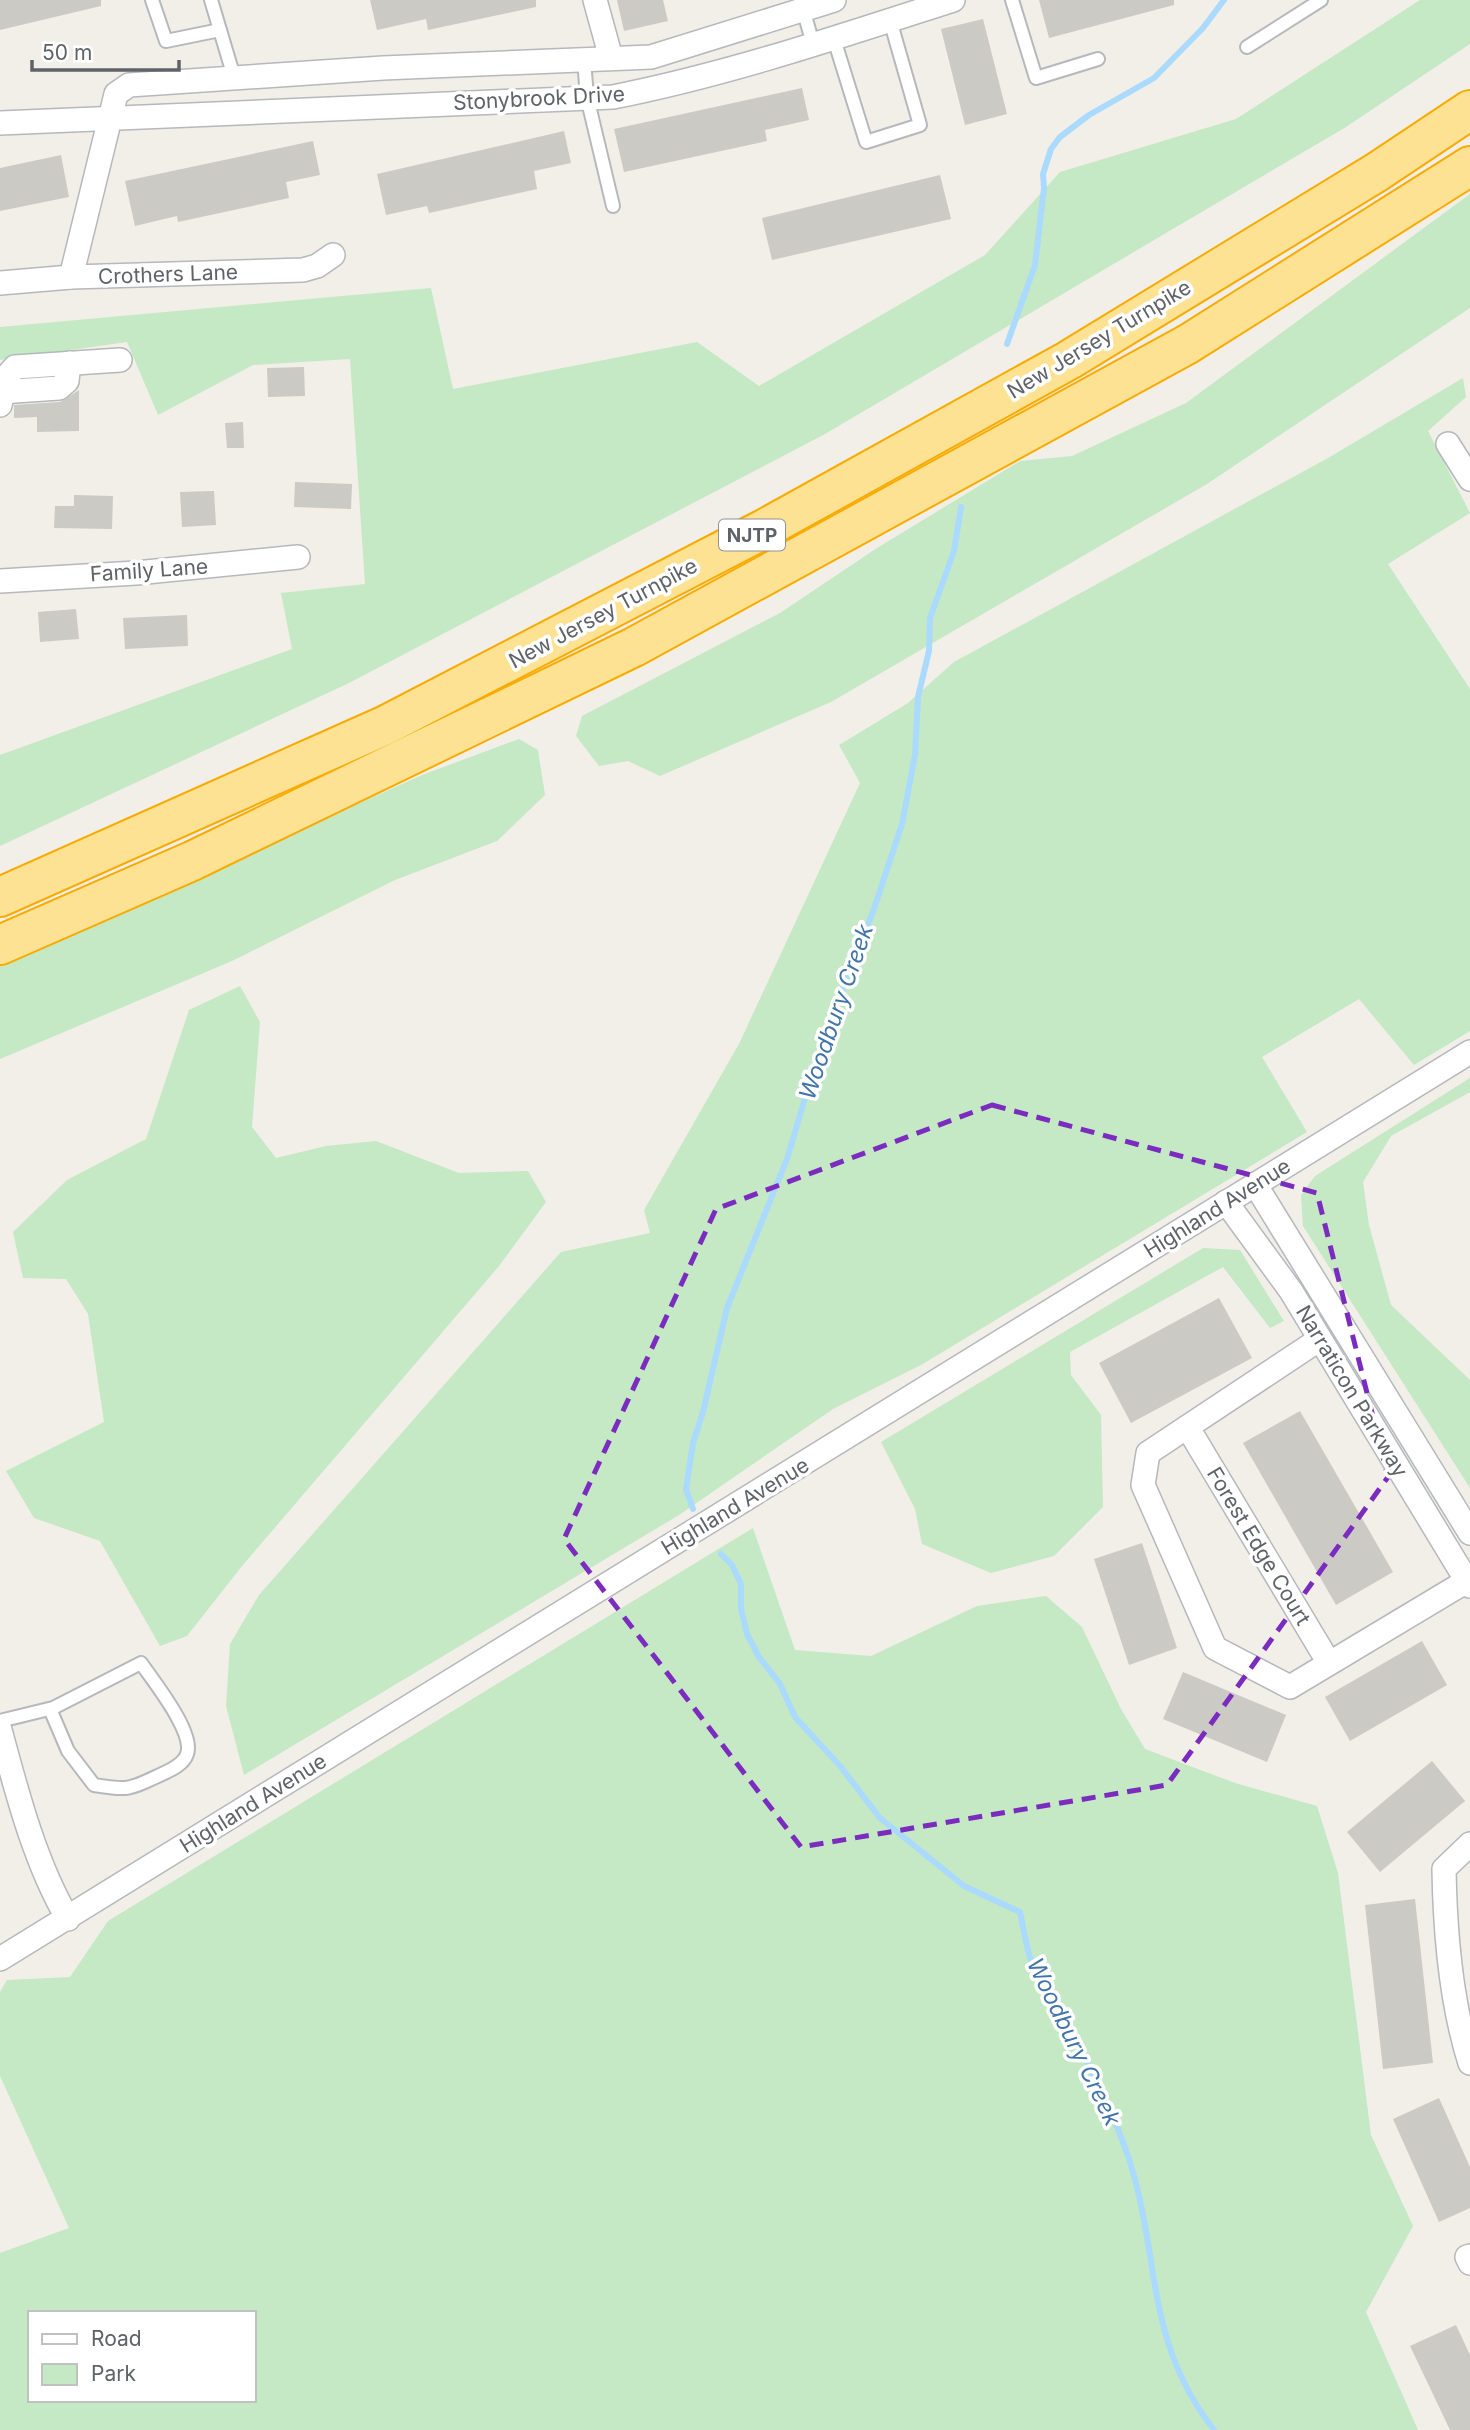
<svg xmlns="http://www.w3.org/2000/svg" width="1470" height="2430" font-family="Inter,sans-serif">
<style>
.green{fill:#c5e8c5;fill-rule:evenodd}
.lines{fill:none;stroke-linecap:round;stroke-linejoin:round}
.stream{stroke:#aadaff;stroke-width:6}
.building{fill:#cccac5}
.lane-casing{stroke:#b5b8bc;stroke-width:16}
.street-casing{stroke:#b5b8bc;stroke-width:26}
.highway-casing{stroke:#f9ab00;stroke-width:42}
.lane{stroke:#fff;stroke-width:12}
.street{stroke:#fff;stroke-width:23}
.highway{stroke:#fde293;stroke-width:38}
.marked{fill:none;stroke:#7b2cbf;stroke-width:5;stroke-dasharray:14 9;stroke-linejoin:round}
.labels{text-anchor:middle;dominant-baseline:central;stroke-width:7;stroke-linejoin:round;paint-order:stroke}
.shield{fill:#fff;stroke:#8f9295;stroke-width:2}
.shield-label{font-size:19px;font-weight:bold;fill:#5f6368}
.street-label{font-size:21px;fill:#5f6368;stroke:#fff}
.water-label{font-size:23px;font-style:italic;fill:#4174aa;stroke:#fff}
</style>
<rect width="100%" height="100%" fill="#f1efe8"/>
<g class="green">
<polygon points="1420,0 1470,0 1470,44 1346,127 825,434 349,683 0,846 0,755 292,649 281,593 365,584 350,359 253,365 158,415 127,342 0,360 0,327 431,288 453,389 697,342 759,386 985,255 1060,172 1236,119"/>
<polygon points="1470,194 1470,308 1207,484 831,702 660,776 628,761 599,766 576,736 582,716 780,613 877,548 1020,461 1072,456 1186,403"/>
<polygon points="1463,378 1466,397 1428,431 1470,513 1388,564 1470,689 1470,1031 1414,1065 1359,999 1262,1057 1307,1132 921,1365 833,1409 679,1515 244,1775 226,1706 230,1644 259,1595 561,1252 650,1233 644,1210 739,1044 860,783 839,745 908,703 954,662 1328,458"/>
<polygon points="519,739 538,750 545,795 497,841 395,880 232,961 0,1059 0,965 422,775"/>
<polygon points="240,986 260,1022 252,1127 276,1158 326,1146 376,1141 459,1173 528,1171 546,1202 499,1266 242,1566 187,1636 160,1646 100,1541 34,1518 6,1471 104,1422 88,1314 66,1279 23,1278 13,1232 67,1180 146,1139 189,1010"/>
<polygon points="1470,1078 1470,1092 1391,1136 1363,1182 1369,1225 1391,1305 1470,1380 1470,1488 1303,1226 1301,1195 1315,1176"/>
<polygon points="1203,1248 1240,1250 1284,1321 1270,1328 1223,1267 1070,1352 1071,1375 1101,1415 1103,1507 1054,1556 991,1573 922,1544 915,1509 881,1442"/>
<path d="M753,1528l42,122 76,6 106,-50 69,-10 36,31 39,82 24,40 90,34 82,23 21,67 33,262 42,91 -47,86 52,118h-1418v-177l69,-25 -69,-152v-84l7,-12 63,-3 38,-56zM30,2313h224v87h-224z"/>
</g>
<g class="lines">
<g class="stream">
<polyline points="1007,344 1035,265 1044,188 1043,174 1051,149 1060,137 1089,115 1154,78 1203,28 1224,0"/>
<polyline points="693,1509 686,1489 693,1443 703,1412 727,1308 787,1159 819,1051 874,909 902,824 915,755 918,697 929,651 930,618 954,551 961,507"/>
<path d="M721,1554l11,11 9,19v25l6,25 12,23 21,27 15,33 45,49 40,52 84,68 56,26c3,14 5,28 9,42 9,28 27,54 42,80 23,40 43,81 58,125 32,100 15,181 85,271"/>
</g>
</g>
<g class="building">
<polygon points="0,0 101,0 101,6 0,30"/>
<polygon points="370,0 536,0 536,7 428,30 426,19 377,30"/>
<polygon points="617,0 663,0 668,21 624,31"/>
<polygon points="1039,0 1174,0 1174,5 1049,38"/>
<polygon points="983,19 1007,114 965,125 941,29"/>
<polygon points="802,88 809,120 765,130 767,141 624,172 614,129"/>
<polygon points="564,131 571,163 534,171 537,189 429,213 427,206 386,215 377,174"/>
<polygon points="313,141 320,175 286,182 289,198 178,222 177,216 135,226 125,181"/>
<polygon points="61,155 69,197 0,211 0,168"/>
<polygon points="940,175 951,219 772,260 762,218"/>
<polygon points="304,367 305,396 268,397 267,368"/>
<polygon points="79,390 79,431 37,432 37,417 14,418 14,405 60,402"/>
<polygon points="243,422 244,448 227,448 225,423"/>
<polygon points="295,482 352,484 351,509 294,507"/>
<polygon points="214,491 216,525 182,527 180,492"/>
<polygon points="74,495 113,496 112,529 54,528 55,506 74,506"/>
<polygon points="76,609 79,639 40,642 38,612"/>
<polygon points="187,615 188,646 125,649 123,618"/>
<polygon points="1219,1298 1252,1358 1131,1423 1099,1363"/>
<polygon points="1300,1411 1393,1572 1336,1605 1243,1443"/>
<polygon points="1142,1543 1177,1648 1129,1665 1094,1559"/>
<polygon points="1422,1641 1447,1685 1350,1741 1325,1697"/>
<polygon points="1183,1672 1286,1715 1267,1762 1163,1719"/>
<polygon points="1432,1761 1465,1801 1380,1872 1347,1832"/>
<polygon points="1415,1899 1433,2063 1383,2069 1365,1905"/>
<polygon points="1439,2098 1470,2167 1470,2208 1439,2222 1393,2119"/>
<polygon points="1456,2325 1470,2355 1470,2430 1450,2430 1410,2346"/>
</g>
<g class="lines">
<defs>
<g id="lane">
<polyline points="152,0 166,41 220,30"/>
<polyline points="211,0 234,77"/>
<polyline points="1012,0 1036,78 1098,59"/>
<polyline points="803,9 813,44"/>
<polyline points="834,39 866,142 920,125 890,20"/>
<polyline points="1247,47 1321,0"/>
<polyline points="584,60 587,97 613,206"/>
<path d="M0,1721l53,-13 88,-45c13,19 54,70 46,91 -3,10 -16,16 -25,20 -32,15 -32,17 -68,11l-26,-34 -18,-42"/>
</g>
<g id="street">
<polyline points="595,0 611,58"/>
<path d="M0,123l613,-26c116,-23 228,-61 340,-97"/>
<polyline points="71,277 116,94 129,85 383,68 651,57 834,0"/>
<polyline points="0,283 71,277 303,270 317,266 333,255"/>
<polyline points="0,392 59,388 67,381 69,363"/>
<polyline points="0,405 6,377 15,367 120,360"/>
<polyline points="1448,444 1470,479"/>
<polyline points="0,581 136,573 298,557"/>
<polyline points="1255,1184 1470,1533"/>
<polyline points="1226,1202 1291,1291 1470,1586"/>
<polyline points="1320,1339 1148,1453 1143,1485 1215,1648 1290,1687 1470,1579"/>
<polyline points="1188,1428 1329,1663"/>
<path d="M0,1730c17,63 35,133 68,189"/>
<path d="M1470,1844l-26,25c1,63 7,134 26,194"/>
<polyline points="0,1959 1470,1052"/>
<polyline points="1470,2256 1467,2257 1470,2263"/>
</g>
<g id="highway">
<polyline points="0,897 386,725 764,529 1069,360 1377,172 1470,110"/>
<polyline points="0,945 192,861 634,647 1188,344 1470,166"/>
</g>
</defs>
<use href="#lane" class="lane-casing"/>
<use href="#street" class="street-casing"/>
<use href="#highway" class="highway-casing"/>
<use href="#lane" class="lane"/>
<use href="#street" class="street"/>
<use href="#highway" class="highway"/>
</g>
<path class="marked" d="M992,1105l325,88 71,284 -221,308 -366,62 -237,-308 152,-330z"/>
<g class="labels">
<rect class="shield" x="719" y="519.5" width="66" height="31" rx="5"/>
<g class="shield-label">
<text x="752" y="535">NJTP</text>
</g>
<g class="street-label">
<text transform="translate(539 98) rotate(-3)">Stonybrook Drive</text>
<text transform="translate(168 274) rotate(-2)">Crothers Lane</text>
<text transform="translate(1099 339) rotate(-31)">New Jersey Turnpike</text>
<text transform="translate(149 570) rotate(-4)">Family Lane</text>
<text transform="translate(603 613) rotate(-28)">New Jersey Turnpike</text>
<text transform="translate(1217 1208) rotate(-32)">Highland Avenue</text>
<text transform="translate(1352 1391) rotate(59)">Narraticon Parkway</text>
<text transform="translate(735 1506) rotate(-31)">Highland Avenue</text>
<text transform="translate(1259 1546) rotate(59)">Forest Edge Court</text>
<text transform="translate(253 1803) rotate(-32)">Highland Avenue</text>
</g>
<g class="water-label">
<text transform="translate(836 1012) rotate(-71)">Woodbury Creek</text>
<text transform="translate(1074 2042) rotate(64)">Woodbury Creek</text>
</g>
</g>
<rect x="28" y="2311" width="228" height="91" fill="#ffffff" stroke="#bfc1c3" stroke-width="2"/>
<rect x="42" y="2334" width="35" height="10" fill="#ffffff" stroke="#bfc1c3" stroke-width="2"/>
<text x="91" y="2346" font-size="21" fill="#5f6368">Road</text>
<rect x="42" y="2364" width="35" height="21" fill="#c5e8c5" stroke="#bfc1c3" stroke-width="2"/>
<text x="91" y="2381" font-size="21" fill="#5f6368">Park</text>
<path d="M32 60v10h147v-10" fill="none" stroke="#5f6368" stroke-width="3.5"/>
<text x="42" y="60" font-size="21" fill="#5f6368" stroke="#ffffff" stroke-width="5" paint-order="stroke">50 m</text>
</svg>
